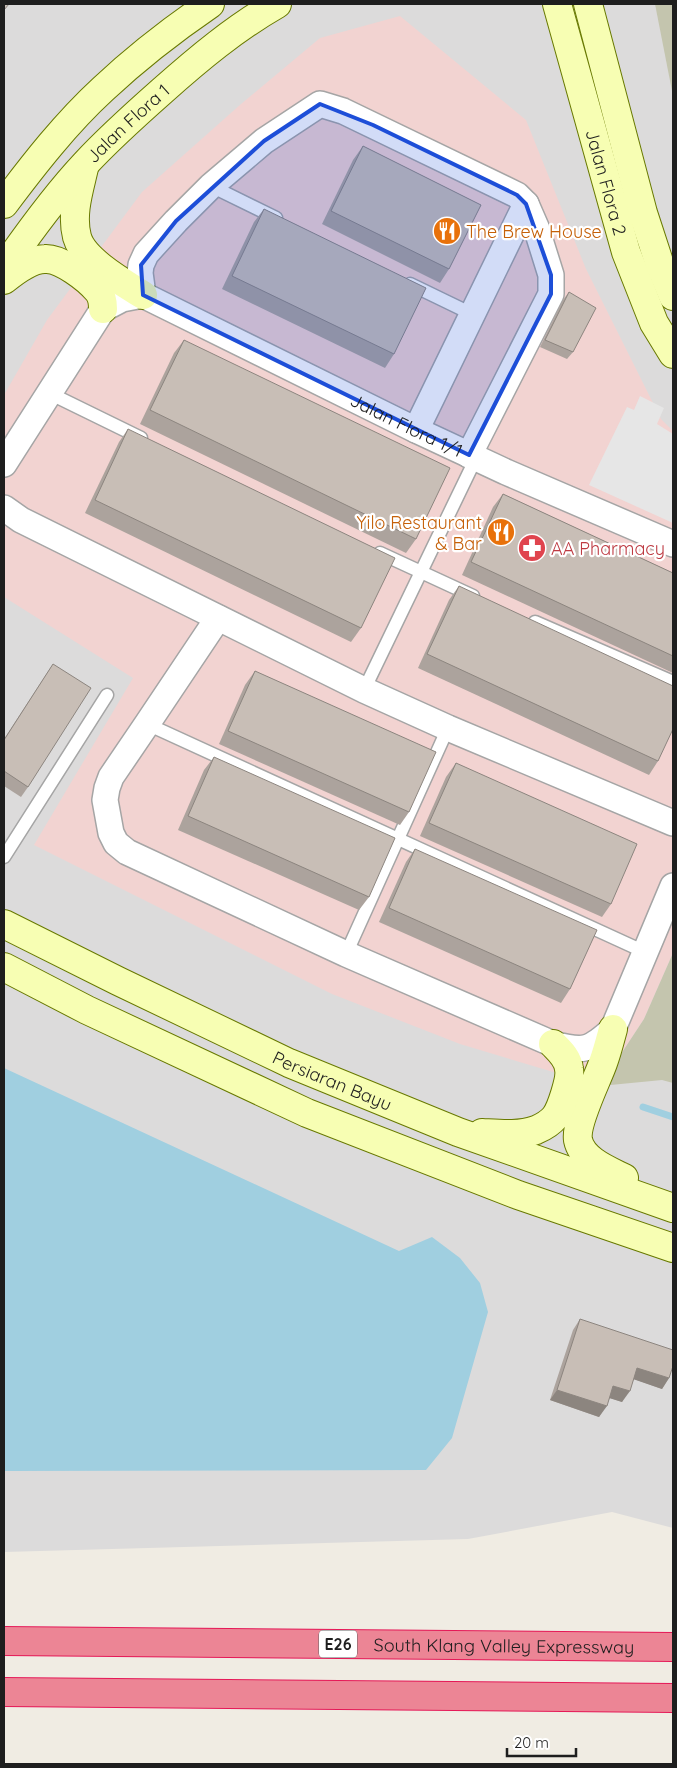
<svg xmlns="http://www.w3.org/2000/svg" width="677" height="1768" font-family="Quicksand,sans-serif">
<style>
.residential{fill:#dcdbdb}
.commercial{fill:#f2d3d1}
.construction{fill:#c4c5ae}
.parking{fill:#e6e6e6}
.water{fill:#a0cfe0}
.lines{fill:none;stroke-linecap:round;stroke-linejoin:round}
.stream{stroke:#a0cfe0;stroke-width:7}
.lane-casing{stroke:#a5a5a5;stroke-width:15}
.street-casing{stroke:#a5a5a5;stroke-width:28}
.secondary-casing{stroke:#687900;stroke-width:30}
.highway-casing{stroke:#e51857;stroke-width:30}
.lane{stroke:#fff;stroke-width:12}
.street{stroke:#fff;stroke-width:25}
.secondary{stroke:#f7feb3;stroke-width:28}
.highway{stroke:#ec8595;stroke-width:28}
.wall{fill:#aca39d}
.shaded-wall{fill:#8c857f}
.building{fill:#c8beb6;stroke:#8c857f}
.marked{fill:#1d4ed8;fill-opacity:0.2;stroke:#1d4ed8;stroke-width:4;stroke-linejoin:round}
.labels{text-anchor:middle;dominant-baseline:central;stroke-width:4.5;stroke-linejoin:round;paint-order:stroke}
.shield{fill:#fff;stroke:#626262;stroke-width:1}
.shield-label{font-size:16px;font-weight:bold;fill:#1e1e1e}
.street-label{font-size:18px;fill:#1e1e1e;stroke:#fff}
.food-label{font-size:18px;fill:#c56008;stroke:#fff;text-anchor:start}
.health-label{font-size:18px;fill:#be3a42;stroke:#fff;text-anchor:start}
</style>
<rect width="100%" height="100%" fill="#f0ece3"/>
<polygon class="residential" points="4,4 673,4 673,1528 612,1512 468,1539 4,1552"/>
<polygon class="commercial" points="400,16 526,120 586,269 661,419 673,431 673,953 644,1019 600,1086 460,1044 332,994 34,845 133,678 4,597 4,395 47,320 142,192 241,104 320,38"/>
<g class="construction">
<polygon points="655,4 673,4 673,96"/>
<polygon points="673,953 673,1083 662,1080 600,1086 644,1019"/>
</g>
<polygon class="parking" points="640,396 664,408 657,424 673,434 673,523 589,485 627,407 634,410"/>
<polygon class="water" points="4,1068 399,1251 432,1237 460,1258 480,1283 488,1312 452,1438 426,1470 4,1471"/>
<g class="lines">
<polyline class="stream" points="643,1107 673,1117"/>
<defs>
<g id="lane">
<polyline points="211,186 276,218"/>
<polyline points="410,284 472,314"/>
<polyline points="49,393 141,438"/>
<polyline points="380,553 473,596"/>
<polyline points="535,622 673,682"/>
<polyline points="364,690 476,458"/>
<polyline points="147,724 645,952"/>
<polyline points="4,857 107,695"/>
<polyline points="346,954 448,728"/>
</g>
<g id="street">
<polyline points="143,295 140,273 141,265 146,254 176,221 211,186 264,141 320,104 343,111 517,195 526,204 536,227 551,275 551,294 469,455"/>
<path id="s1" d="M143,295l273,135 90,42 167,72"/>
<polyline points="416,430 526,204"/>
<polyline points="4,464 103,309 122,299 143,295"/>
<polyline points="4,508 21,520 364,690 448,728 673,823"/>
<path d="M218,618l-71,106 -36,53 -4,11 -2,12 6,33 5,10 11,9 219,102 207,90c31,8 36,7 60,-15l60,-143"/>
</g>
<g id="secondary">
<path id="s2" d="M557,4l69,248 28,71 19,31"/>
<polyline points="588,4 643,213 659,262 673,296"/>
<path d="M84,168c-5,22 -13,46 -7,69 6,23 47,46 66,58"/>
<path d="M4,204c30,-40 62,-81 99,-115 33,-31 69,-59 107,-85"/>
<path id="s3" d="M4,268c25,-36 51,-72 81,-104 24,-26 51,-50 77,-73 36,-32 73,-63 115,-87"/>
<path d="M4,280c11,-9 27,-21 41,-21 16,-1 43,20 53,32 4,5 5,11 5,18"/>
<path id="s4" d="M4,924l114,57 171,82 169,69 215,76"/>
<polyline points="4,967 87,1010 307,1113 518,1195 673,1248"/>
<path d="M613,1029c-3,11 -6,23 -10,34 -6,17 -28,60 -25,77 4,20 30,30 46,38"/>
<path d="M482,1133c18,1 37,3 54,-3 7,-3 14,-7 19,-13 6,-8 16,-38 14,-48 -1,-11 -9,-18 -16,-25"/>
</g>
<g id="highway">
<path id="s5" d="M4,1641l669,6"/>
<polyline points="4,1692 673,1698"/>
</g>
</defs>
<use href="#lane" class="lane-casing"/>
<use href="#street" class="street-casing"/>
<use href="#secondary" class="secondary-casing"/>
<use href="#highway" class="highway-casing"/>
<use href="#lane" class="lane"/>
<use href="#street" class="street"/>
<use href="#secondary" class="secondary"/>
<use href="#highway" class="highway"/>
</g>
<g class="wall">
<polygon points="363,146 449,269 440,283 322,224 353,160"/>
<polygon points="264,209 394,354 385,368 222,289 254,222"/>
<polygon points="569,292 573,352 567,359 540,347 563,300"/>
<polygon points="184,340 416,539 406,553 140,424 174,353"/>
<polygon points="128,429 361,628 351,642 85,513 119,442"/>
<polygon points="503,494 673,573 673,673 462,575 493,507"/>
<polygon points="459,586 658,761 649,775 418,668 449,600"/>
<polygon points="53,664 28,787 21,797 4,786 4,739"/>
<polygon points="255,671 409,812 400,825 219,744 245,685"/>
<polygon points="214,757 369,897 359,910 178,830 204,770"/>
<polygon points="456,763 611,904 602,917 420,836 446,777"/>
<polygon points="415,849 570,989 561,1003 379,922 406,862"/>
<polygon points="580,1319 669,1378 662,1389 634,1379 622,1402 610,1398 599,1417 550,1400 573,1330"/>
</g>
<g class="shaded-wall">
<polygon points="637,1368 669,1378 662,1389 630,1378"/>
<polygon points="613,1386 630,1391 622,1402 606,1397"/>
<polygon points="557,1390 607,1406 599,1417 550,1400"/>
</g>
<g class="building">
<polygon points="4,4 9,4 4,10"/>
<polygon points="363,146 481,205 449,269 331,211"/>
<polygon points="264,209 426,288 394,354 232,276"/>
<polygon points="569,292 596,308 573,352 545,340"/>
<polygon points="184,340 450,468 416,539 150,410"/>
<polygon points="128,429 395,558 361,628 95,500"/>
<polygon points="503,494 673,573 673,656 471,562"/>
<polygon points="459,586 673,686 673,729 658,761 427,654"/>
<polygon points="53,664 91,688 28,787 4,771 4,740"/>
<polygon points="255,671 436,752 409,812 228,731"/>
<polygon points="214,757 395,838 369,897 188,816"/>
<polygon points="456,763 637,844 611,904 429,823"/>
<polygon points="415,849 597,930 570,989 389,908"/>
<polygon points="580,1319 673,1350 673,1366 669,1378 637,1368 630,1391 613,1386 607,1406 557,1390"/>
</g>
<path class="marked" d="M320,104l53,21 144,70 9,9 25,71v19l-82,161 -326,-160 -2,-30 35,-44 88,-80z"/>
<defs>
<symbol id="restaurant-disc" viewBox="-11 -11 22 22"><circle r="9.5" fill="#e8710a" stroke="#fff"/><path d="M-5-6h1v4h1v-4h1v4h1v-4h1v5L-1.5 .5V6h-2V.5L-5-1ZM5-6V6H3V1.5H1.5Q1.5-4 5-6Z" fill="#fff"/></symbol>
<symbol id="pharmacy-disc" viewBox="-11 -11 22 22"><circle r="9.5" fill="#e0444e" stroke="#fff"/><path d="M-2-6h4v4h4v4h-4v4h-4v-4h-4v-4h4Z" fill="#fff"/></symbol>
</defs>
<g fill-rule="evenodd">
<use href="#restaurant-disc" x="431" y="215" width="32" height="32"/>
<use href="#restaurant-disc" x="485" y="516" width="32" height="32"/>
<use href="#pharmacy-disc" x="516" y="532" width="32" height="32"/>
</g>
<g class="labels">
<rect class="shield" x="319" y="1630.5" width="38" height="27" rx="4"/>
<g class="shield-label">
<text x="338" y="1644">E26</text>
</g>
<g class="street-label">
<text stroke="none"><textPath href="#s3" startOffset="191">Jalan Flora 1</textPath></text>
<text stroke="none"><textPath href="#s2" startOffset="185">Jalan Flora 2</textPath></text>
<text stroke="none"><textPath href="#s1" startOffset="294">Jalan Flora 1/1</textPath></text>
<text stroke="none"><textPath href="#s4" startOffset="364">Persiaran Bayu</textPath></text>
<text stroke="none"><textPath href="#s5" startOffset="500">South Klang Valley Expressway</textPath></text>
</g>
<g class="food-label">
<text x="466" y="231">The Brew House</text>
<text x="482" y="522" text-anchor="end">Yilo Restaurant<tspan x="482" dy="21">&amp; Bar</tspan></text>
</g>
<g class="health-label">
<text x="551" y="548">AA Pharmacy</text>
</g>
</g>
<rect width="677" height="1768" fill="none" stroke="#1e1e1e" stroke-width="10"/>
<path d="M507 1748v8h69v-8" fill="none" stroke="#1e1e1e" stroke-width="2.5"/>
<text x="514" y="1748" font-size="15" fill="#1e1e1e" stroke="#ffffff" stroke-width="4" paint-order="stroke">20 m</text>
</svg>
